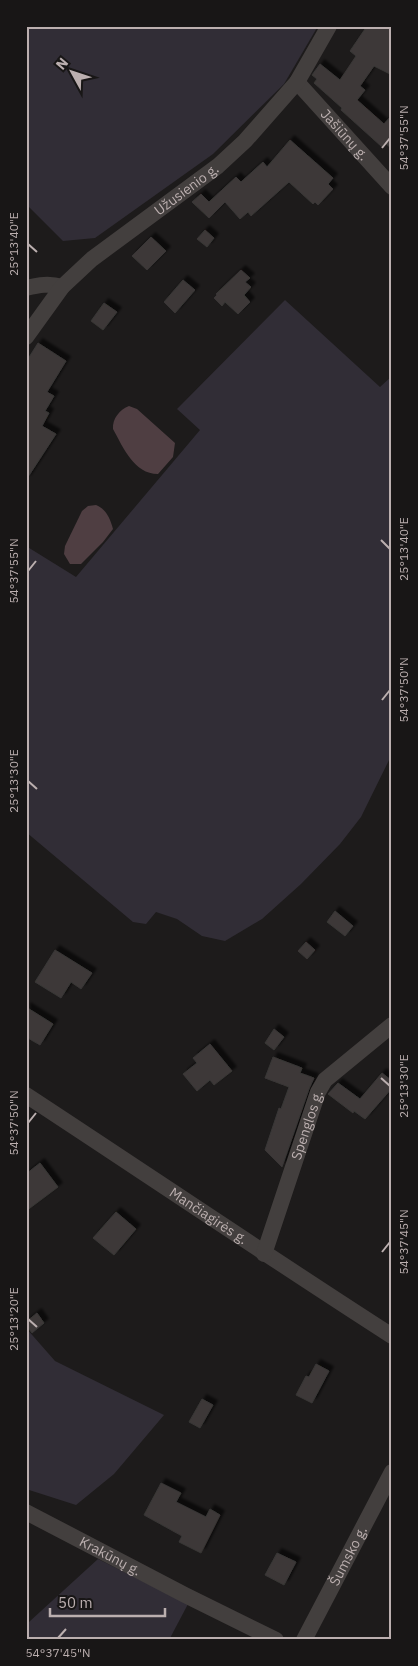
<svg xmlns="http://www.w3.org/2000/svg" width="418" height="1666" font-family="'IBM Plex Sans',sans-serif">
<style>
.green{fill:#312d36}
.water{fill:#4f3e42}
.building{fill:#3c3938;stroke:#383635;filter:url(#shadow)}
.lines{fill:none;stroke-linecap:round;stroke-linejoin:round}
.street{stroke:#433f3e;stroke-width:16}
.ticks{fill:none;stroke:#bbafaf;stroke-width:2}
.labels{text-anchor:middle;dominant-baseline:central;stroke-width:5;stroke-linejoin:round;paint-order:stroke}
.street-label{font-size:14px;fill:#bbafaf;stroke:#181616}
.neatline{fill:none;stroke:#bbafaf;stroke-width:2}
.ticks-label{font-size:12px;text-anchor:middle;fill:#bbafaf}
</style>
<defs>
<filter id="shadow"><feDropShadow dx="4.5" dy="-4.5" stdDeviation="1" flood-color="#0009"/></filter>
</defs>
<rect width="100%" height="100%" fill="#1d1b1b"/>
<g class="green">
<polygon points="26,26 318,26 284,84 213,154 95,238 63,241 26,204"/>
<polygon points="285,300 380,387 392,376 392,754 361,817 340,844 301,884 262,919 225,941 202,936 177,919 156,912 146,924 133,922 26,832 26,546 76,577 200,430 177,409"/>
<polygon points="26,1328 55,1361 164,1415 114,1474 76,1505 26,1489"/>
<polygon points="98,1559 188,1604 169,1640 26,1640 26,1621 29,1622"/>
</g>
<g class="water">
<path d="M129,406l8,3 38,34 -2,14 -15,17c-24,0 -35,-27 -45,-45 -1,-10 7,-20 16,-23z"/>
<path d="M96,505c10,4 14,13 17,24l-10,13 -22,22h-11l-6,-10 1,-8 17,-35 6,-5z"/>
</g>
<g class="building">
<polygon points="367,26 392,26 392,75 374,66 360,86 365,90 357,100 384,124 392,115 392,149 385,143 382,147 341,110 342,108 314,83 317,79 312,75 320,64 340,80 356,56 350,51"/>
<polygon points="290,140 333,178 328,184 333,189 318,205 315,202 313,204 289,182 251,216 248,212 240,219 225,202 209,218 192,202 201,194 209,202 236,177 241,182 263,162 267,167"/>
<polygon points="205,230 214,238 207,247 197,239"/>
<polygon points="151,237 166,251 147,270 132,256"/>
<polygon points="241,270 250,278 245,282 251,287 244,295 250,302 238,314 225,302 222,306 214,298 217,295 216,294"/>
<polygon points="183,280 195,290 175,313 164,302"/>
<polygon points="104,303 117,312 103,330 91,321"/>
<polygon points="38,343 66,361 47,392 54,396 45,411 49,413 42,426 56,434 26,480 26,362"/>
<polygon points="335,911 353,926 345,936 327,922"/>
<polygon points="306,942 315,950 307,959 298,951"/>
<polygon points="55,950 92,973 81,989 71,982 61,998 35,982"/>
<polygon points="26,1007 53,1024 40,1045 26,1037"/>
<polygon points="274,1029 284,1037 274,1050 265,1043"/>
<polygon points="210,1044 232,1071 214,1085 210,1080 197,1091 183,1074 197,1063 193,1058"/>
<polygon points="273,1057 302,1068 300,1073 314,1078 309,1089 282,1167 265,1150 279,1108 281,1109 289,1087 265,1078"/>
<polygon points="382,1073 392,1081 392,1088 365,1119 354,1111 353,1113 328,1094 338,1083 360,1099"/>
<polygon points="40,1163 58,1187 26,1211 26,1174"/>
<polygon points="116,1212 136,1229 114,1255 93,1238"/>
<polygon points="37,1313 44,1323 32,1333 26,1325 26,1322"/>
<polygon points="316,1364 329,1371 312,1403 296,1395 306,1376 309,1377"/>
<polygon points="202,1399 213,1405 200,1428 189,1422"/>
<polygon points="161,1483 181,1493 176,1502 206,1517 210,1509 220,1515 201,1553 179,1542 182,1536 144,1515"/>
<polygon points="277,1553 296,1562 284,1585 265,1575"/>
</g>
<g class="lines">
<g class="street">
<path id="s1" d="M297,82l95,105"/>
<path d="M26,288c13,-3 23,-5 36,-1"/>
<path id="s2" d="M26,337l36,-50 30,-28 126,-93 27,-25 52,-59 32,-56"/>
<path id="s3" d="M26,1095c122,80 243,162 366,241"/>
<path id="s4" d="M264,1254l54,-162 7,-12 67,-55"/>
<path id="s5" d="M26,1512l159,83 91,45"/>
<path id="s6" d="M304,1640l88,-168"/>
</g>
</g>
<path class="ticks" d="M382,148l8,-10M28,244l9,8M381,540l9,9M28,571l8,-10M382,700l8,-10M28,781l9,8M381,1078l9,8M28,1123l8,-10M382,1252l8,-10M28,1319l9,8M58,1638l8,-9"/>
<g class="labels">
<g class="street-label">
<text stroke="none"><textPath href="#s1" startOffset="71">Jašiūnų g.</textPath></text>
<text stroke="none"><textPath href="#s2" startOffset="220">Užusienio g.</textPath></text>
<text stroke="none"><textPath href="#s4" startOffset="136">Spenglos g.</textPath></text>
<text stroke="none"><textPath href="#s3" startOffset="219">Mančiagirės g.</textPath></text>
<text stroke="none"><textPath href="#s5" startOffset="95">Krakūnų g.</textPath></text>
<text stroke="none"><textPath href="#s6" startOffset="95">Šumsko g.</textPath></text>
</g>
</g>
<rect width="418" height="1666" fill="none" stroke="#181616" stroke-width="55"/>
<g transform="translate(72 72) rotate(310)" stroke="#181616" stroke-width="4" paint-order="stroke">
<path d="M0-4L9 19L0 12L-9 19Z" fill="#bbafaf"/>
<text y="-8" font-size="14" font-weight="bold" text-anchor="middle" fill="#bbafaf">N</text>
</g>
<path d="M50 1608v8h115v-8" fill="none" stroke="#bbafaf" stroke-width="2.5"/>
<text x="58" y="1608" font-size="15" fill="#bbafaf" stroke="#181616" stroke-width="4" paint-order="stroke">50 m</text>
<rect x="28" y="28" width="362" height="1610" class="neatline"/>
<g class="ticks-label">
<text transform="translate(404 138) rotate(-90)" y="4">54°37'55"N</text>
<text transform="translate(14 244) rotate(-90)" y="4">25°13'40"E</text>
<text transform="translate(404 549) rotate(-90)" y="4">25°13'40"E</text>
<text transform="translate(14 571) rotate(-90)" y="4">54°37'55"N</text>
<text transform="translate(404 690) rotate(-90)" y="4">54°37'50"N</text>
<text transform="translate(14 781) rotate(-90)" y="4">25°13'30"E</text>
<text transform="translate(404 1086) rotate(-90)" y="4">25°13'30"E</text>
<text transform="translate(14 1123) rotate(-90)" y="4">54°37'50"N</text>
<text transform="translate(404 1242) rotate(-90)" y="4">54°37'45"N</text>
<text transform="translate(14 1319) rotate(-90)" y="4">25°13'20"E</text>
<text x="58" y="1657">54°37'45"N</text>
</g>
</svg>
